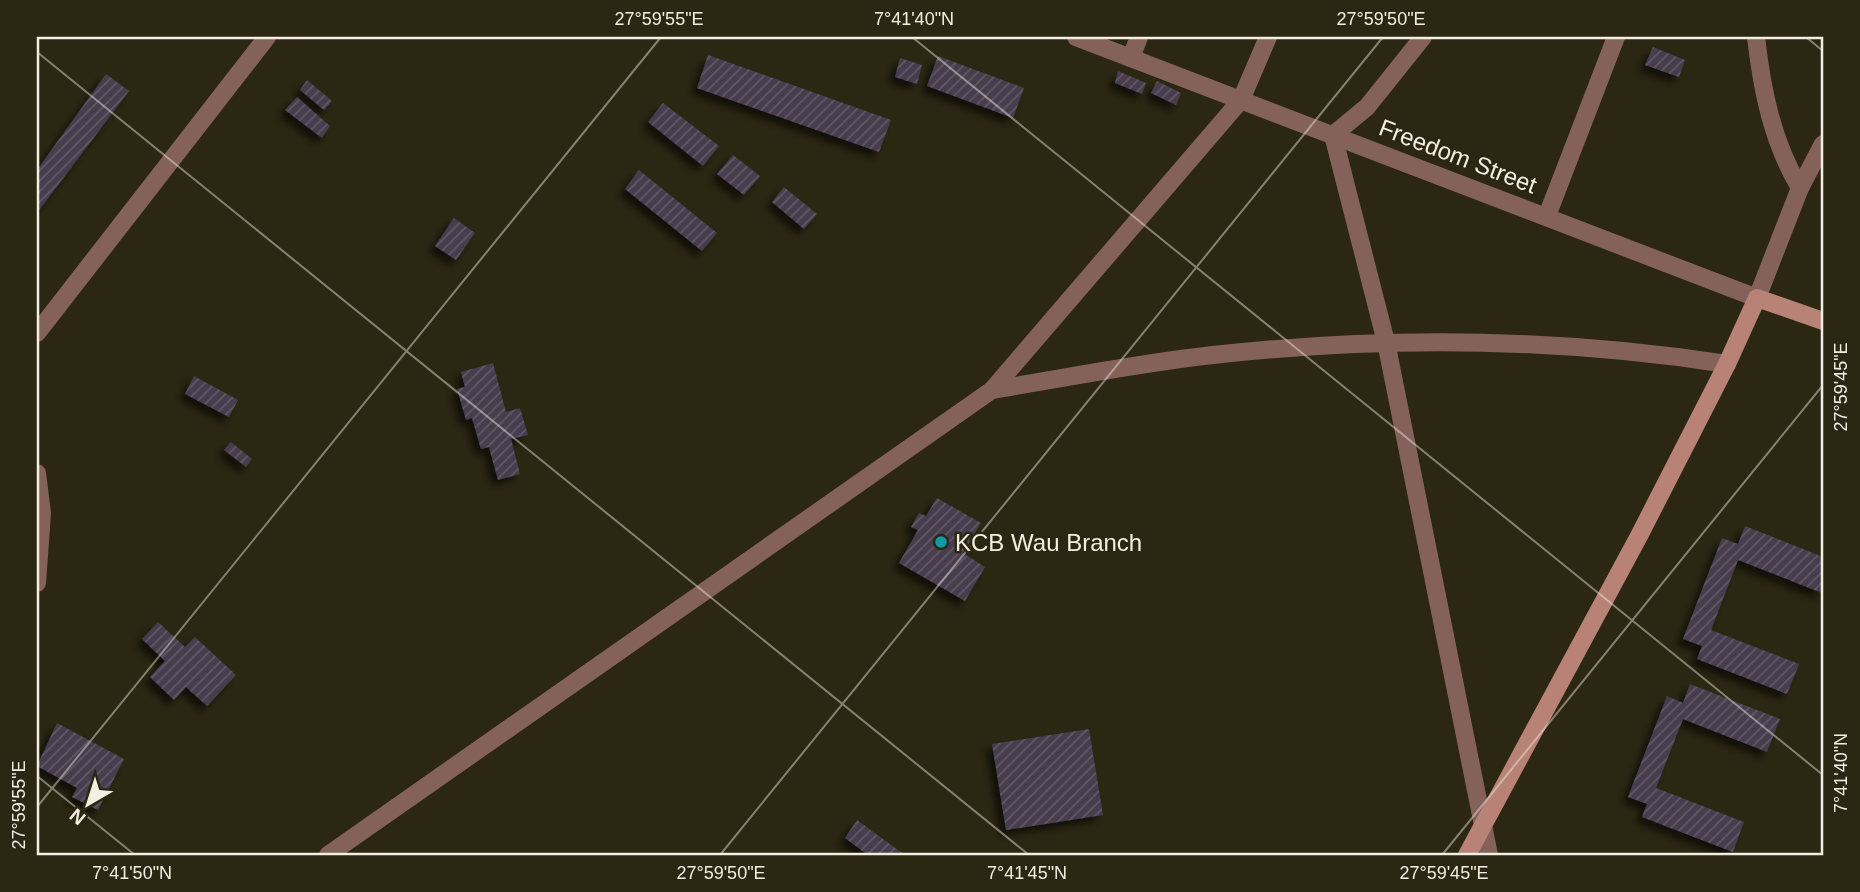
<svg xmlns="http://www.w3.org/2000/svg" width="1860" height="892" font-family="Arial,sans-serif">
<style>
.building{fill:url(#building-hatch);filter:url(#shadow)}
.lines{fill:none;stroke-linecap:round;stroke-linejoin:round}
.minor{stroke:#84625a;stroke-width:18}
.tertiary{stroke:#84625a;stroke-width:18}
.secondary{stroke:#b88376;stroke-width:18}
.ticks{fill:none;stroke:#f2eee2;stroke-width:2;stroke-opacity:0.45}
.culture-dot{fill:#0f9aa8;stroke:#2c2713;stroke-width:2.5}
.labels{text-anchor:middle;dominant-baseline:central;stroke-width:5;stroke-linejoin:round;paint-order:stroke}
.street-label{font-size:24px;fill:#f2eee2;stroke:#2c2713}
.poi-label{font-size:24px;fill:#f2eee2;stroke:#2c2713;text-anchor:start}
.neatline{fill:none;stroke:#f2eee2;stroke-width:2.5}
.ticks-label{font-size:18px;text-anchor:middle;fill:#f2eee2}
</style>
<defs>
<pattern id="building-hatch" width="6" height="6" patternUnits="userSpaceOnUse" patternTransform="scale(1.75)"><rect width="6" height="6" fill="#463c4e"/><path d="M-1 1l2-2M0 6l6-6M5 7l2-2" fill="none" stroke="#615867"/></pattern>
<filter id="shadow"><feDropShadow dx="-6" dy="6" stdDeviation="3.5" flood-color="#0009"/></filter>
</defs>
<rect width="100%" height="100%" fill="#2c2713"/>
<g class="building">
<polygon points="1653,47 1685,60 1679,77 1645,65"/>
<polygon points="708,55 891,120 879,152 697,88"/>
<polygon points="938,56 1024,88 1013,118 927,86"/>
<polygon points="900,58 922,65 917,84 895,77"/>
<polygon points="1118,71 1146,83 1142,94 1115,83"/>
<polygon points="106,74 129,91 37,213 37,170"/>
<polygon points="307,80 332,101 324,110 300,90"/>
<polygon points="1157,81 1181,93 1176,105 1151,93"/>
<polygon points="297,97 330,126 322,138 285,110"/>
<polygon points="663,103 719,146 703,166 648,122"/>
<polygon points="733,155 760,176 744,195 717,174"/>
<polygon points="639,170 717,233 702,251 625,189"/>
<polygon points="784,187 817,214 804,229 772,202"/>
<polygon points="454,218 475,233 456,260 435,246"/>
<polygon points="493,363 506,412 520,408 528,435 511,439 520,474 498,480 489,447 481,449 472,418 466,420 457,389 465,387 461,372"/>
<polygon points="194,376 238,400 229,417 185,394"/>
<polygon points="231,442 252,459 246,467 224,450"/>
<polygon points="937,498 981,523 963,553 985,567 965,601 899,563 918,530 911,527 919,513 926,516"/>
<polygon points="1745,526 1823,557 1822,593 1738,560 1711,630 1799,664 1787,694 1697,659 1702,646 1683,639 1722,538 1738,544"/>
<polygon points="158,622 185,647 195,637 236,675 207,706 186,687 174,700 150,677 165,661 142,639"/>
<polygon points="1690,684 1780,719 1767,752 1683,719 1656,788 1744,822 1733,852 1642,817 1647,804 1628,797 1667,696 1683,703"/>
<polygon points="57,723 124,759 98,810 72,797 77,788 37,766"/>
<polygon points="1089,729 1103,815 1006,830 992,744"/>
<polygon points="857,820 905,855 868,855 845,838"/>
</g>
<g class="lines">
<g class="minor">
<polyline points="1423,37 1367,107 1333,135 1386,342 1489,855"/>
<path d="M1756,37c6,53 16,104 44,151"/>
<polyline points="1131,58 1139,37"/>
<polyline points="1547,216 1616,37"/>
<polyline points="37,333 267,37"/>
<path d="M992,390c73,-12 147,-27 221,-35 171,-19 345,-17 514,9"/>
<polyline points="37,473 42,513 37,583"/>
<polyline points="328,855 992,390 1241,100"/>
</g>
<g class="tertiary">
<polyline points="1076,37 1757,298 1800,188 1823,144"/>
<polyline points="1241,100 1268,37"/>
</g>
<polyline class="secondary" points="1467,855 1639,536 1727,364 1757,298 1823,321"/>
</g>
<path class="ticks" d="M912,37l911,738M1806,37l17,14M37,52l992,803M37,776l98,79M37,807l624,-770M720,855l663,-818M1442,855l381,-470"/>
<circle class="culture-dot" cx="941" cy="542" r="7"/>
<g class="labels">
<g class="street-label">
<text transform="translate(1458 156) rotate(21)">Freedom Street</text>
</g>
<g class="poi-label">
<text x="955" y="542">KCB Wau Branch</text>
</g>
</g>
<rect width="1860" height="892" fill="none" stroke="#2c2713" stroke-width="77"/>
<g transform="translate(88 804) rotate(219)" stroke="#2c2713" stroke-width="5" paint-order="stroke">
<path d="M0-5L12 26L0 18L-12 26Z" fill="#f2eee2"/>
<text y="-10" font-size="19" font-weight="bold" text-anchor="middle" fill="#f2eee2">N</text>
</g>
<rect x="38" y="38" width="1784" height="816" class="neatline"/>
<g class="ticks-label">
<text x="659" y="25">27°59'55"E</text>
<text x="914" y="25">7°41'40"N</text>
<text x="1381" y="25">27°59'50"E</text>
<text transform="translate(1841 387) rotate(-90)" y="6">27°59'45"E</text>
<text transform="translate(1841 773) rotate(-90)" y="6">7°41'40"N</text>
<text transform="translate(19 805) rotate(-90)" y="6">27°59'55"E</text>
<text x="132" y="879">7°41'50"N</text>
<text x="721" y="879">27°59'50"E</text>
<text x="1027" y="879">7°41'45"N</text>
<text x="1444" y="879">27°59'45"E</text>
</g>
</svg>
